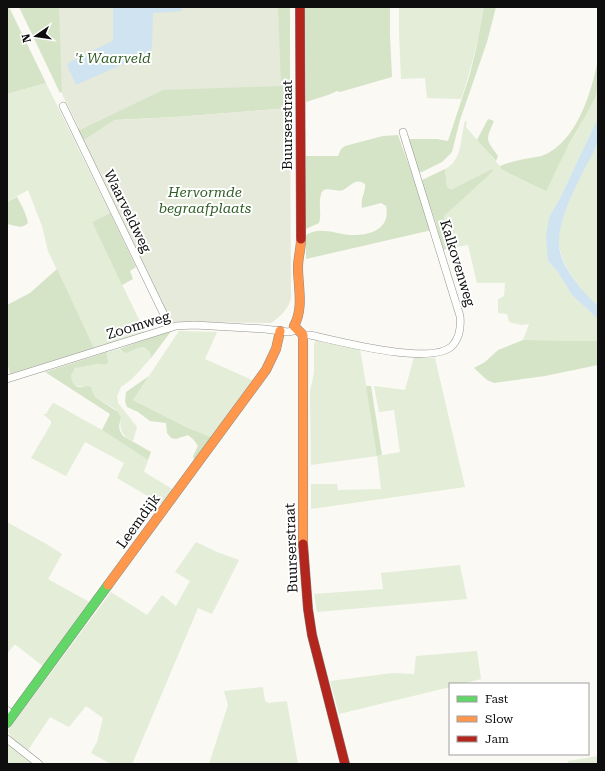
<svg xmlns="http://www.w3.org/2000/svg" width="605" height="771" font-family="'Roboto Serif',serif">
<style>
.green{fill:#e3edd7}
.forest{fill:#d5e4c6}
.cemetery{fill:#e6eada}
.water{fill:#cfe3f0}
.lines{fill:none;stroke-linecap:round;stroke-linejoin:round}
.street-casing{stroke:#949492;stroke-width:8}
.fast-casing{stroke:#8b8a88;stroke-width:10}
.slow-casing{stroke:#8b8a88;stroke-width:10}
.jam-casing{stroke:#8b8a88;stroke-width:10}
.street{stroke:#fefefd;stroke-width:7}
.fast{stroke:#63d668;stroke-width:9}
.slow{stroke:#ff974d;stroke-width:9}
.jam{stroke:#b3261e;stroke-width:9}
.labels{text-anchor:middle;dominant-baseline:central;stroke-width:4;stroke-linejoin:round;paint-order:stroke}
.park-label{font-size:14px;font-style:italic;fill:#315e27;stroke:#fff}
.street-label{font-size:14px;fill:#0e0e0e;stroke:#fff}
</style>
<rect width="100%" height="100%" fill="#faf9f4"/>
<g class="green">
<path d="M399,7h85c-6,32 -12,61 -23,92l-34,-1 -2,-20 -24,1 -2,-45z"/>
<polygon points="46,83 110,213 92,222 145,332 94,348 48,251 42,226 28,190 7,202 7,94"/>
<path d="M598,87v31l-38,80 -11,19 -1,44 9,10 15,24 26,24v22l-75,-1 6,-16 -8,1 -12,-3 -2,-8 -9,-1v-14l6,-3 1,-13h-28l-9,-38 -17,3 -7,-32 48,-47 -41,22 -4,-4 -2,-18c18,-9 15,-31 20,-48l2,1 -1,5 38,44 64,-25 8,-13 19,-35z"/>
<path d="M598,141v165c-17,-17 -36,-37 -39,-62 -3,-24 28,-80 39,-103z"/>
<polygon points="179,331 217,332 205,359 252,380 211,437 186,427 133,400"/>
<polygon points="316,341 360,349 378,456 400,452 394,410 379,412 374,386 405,390 414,357 435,358 465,487 311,509 311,484 337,484 338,490 381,489 377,456 311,465 310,391 314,373 314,343"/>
<path d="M144,347l6,5 1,6 -19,21 -11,8 -4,9 1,7 19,24 -4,14c-11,-5 -14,-11 -12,-23l-6,-9 -20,-12 -3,-8 -18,-4 -3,-5 -1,-5c6,-13 23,-11 35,-10l3,-7 -1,-6 12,-3 2,2z"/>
<polygon points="54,403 102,430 148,460 144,472 174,490 163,505 117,478 124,463 85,442 66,476 31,458 51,424 51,421 43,414 46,414 52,404"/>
<polygon points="7,522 48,545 62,554 48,579 91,603 44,667 16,645 14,645 7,654"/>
<path d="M196,542l21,10 22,8 -27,54 -14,-6 -66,156h-21l-20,-11 6,-11 6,-24 -17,-12 -17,21 -19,-10 -22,33c-8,-5 -18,-10 -20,-20l4,-5 99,-133 36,23 15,-20 14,11 14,-25 -15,-9z"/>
<polygon points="460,565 467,599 317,612 314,594 383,589 381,573"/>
<polygon points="477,651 481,679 462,684 450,684 450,687 339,714 330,681 393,673 414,674 416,656"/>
<polygon points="263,687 265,701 268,703 286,701 287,702 298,764 209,764 228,705 224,691"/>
<polygon points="7,744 33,764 7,764"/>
<polygon points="598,756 598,764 568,764 568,761"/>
</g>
<g class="forest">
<polygon points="7,7 9,7 46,83 7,94"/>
<polygon points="19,7 113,7 76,85 60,93"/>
<polygon points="189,7 290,7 290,108 176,117 115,120 83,141 77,129 134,101"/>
<polygon points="305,7 390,7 390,35 392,77 340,92 337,91 328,95 306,102"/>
<polygon points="484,7 496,7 487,42 460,120 452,152 442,162 422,172 418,172 407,139 437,139 448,141 470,74 476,49"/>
<path d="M598,60v27l-3,11 -9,17 -18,31 -22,45 -45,-22 -1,-3c10,-4 19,-6 30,-8 4,-1 8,-1 12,-2 35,-14 49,-63 56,-96z"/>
<path d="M488,119l6,2c-8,19 -9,17 4,35l-2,5 -19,-21z"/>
<path d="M398,135l34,95 -126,29v-24c4,-2 8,-4 12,-4 10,-1 21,3 31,4 20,1 42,-5 37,-29l-5,-3 -19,5c-2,-9 4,-16 3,-24 -10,-7 -14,2 -22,6 -7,3 -20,-6 -22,5 -3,9 1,19 -2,28l-13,6v-73h32l3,-7 4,-3 38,-10z"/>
<polygon points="445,169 447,187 451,190 492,169 493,171 444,216 451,248 443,250 435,220 422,184 422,180"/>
<path d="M17,197c5,9 9,16 11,26 -7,7 -13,2 -21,1v-22z"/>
<polygon points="110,213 136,267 130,271 133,279 122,285 92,222"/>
<polygon points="57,269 94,348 10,374 7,362 7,305 30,293"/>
<polygon points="172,330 151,358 150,352 144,347 138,348 126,353 119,349"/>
<polygon points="523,340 598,341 598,365 545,376 494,383 487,380 474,368 485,362 498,350"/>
<path d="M107,352l1,10 -3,3 -9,-1 -21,4 -4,7c0,9 6,15 15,11l5,1 4,10 23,15 3,6 -2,8 1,5 3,5 28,16 -3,8 -46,-30 8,-16 -65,-42z"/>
<polygon points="149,376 133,400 186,427 211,437 194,461 193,456 198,446 193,439 188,435 176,439 171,438 167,433 166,423 150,421 138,412 127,407 125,401 126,392"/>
<polygon points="366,386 371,386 382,455 377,456"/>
</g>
<g class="cemetery">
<polygon points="59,7 278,7 281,86 163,90 80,130 62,94"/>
<path d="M290,108l1,190c-3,12 -11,19 -20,25l-101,-1 -87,-181 32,-21 61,-3z"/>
</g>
<g class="water">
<polygon points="113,7 182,7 182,11 153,13 152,48 150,52 76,85 67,65 68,63 112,41 113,39"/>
<path d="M598,118c0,7 1,15 0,22 -1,8 -13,27 -17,36 -9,18 -22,46 -22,66 0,25 23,48 39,64v13l-26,-24 -15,-24 -9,-10 -2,-24 3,-20 11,-19z"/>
</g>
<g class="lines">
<defs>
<g id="street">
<polyline points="63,106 170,327"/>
<path d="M303,335h7c28,6 124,32 143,10 7,-8 8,-19 7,-29l-57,-184"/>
<polyline points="7,379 176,326 194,325 265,329 288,332 298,330"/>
<polyline points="7,710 12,716"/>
<polyline points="7,739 39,764"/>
</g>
<polyline id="fast" points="7,723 108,585"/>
<g id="slow">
<path d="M301,239c0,10 -3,19 -3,28 0,20 6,41 -4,59l9,9v209"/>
<polyline points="108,585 266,370 276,349 280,331"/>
</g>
<g id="jam">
<polyline points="300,7 301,239"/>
<polyline points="303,544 308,609 312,635 345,764"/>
</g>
</defs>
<use href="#street" class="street-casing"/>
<use href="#fast" class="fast-casing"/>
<use href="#slow" class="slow-casing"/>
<use href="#jam" class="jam-casing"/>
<use href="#street" class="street"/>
<use href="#fast" class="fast"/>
<use href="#slow" class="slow"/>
<use href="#jam" class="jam"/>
</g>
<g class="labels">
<g class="park-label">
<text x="113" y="58">'t Waarveld</text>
<text x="205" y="192">Hervormde<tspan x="205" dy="16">begraafplaats</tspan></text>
</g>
<g class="street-label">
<text transform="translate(287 125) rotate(-90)">Buurserstraat</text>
<text transform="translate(128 211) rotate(64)">Waarveldweg</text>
<text transform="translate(458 263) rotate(73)">Kalkovenweg</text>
<text transform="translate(138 325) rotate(-17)">Zoomweg</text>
<text transform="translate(138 521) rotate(-54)">Leemdijk</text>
<text transform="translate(291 548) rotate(-92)">Buurserstraat</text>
</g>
</g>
<rect width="605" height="771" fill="none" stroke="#0e0e0e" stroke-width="16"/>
<rect x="449" y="683" width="140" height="72" fill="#ffffff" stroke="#9f9f9f"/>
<rect x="457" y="696" width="20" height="6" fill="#63d668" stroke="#9f9f9f"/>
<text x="485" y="703" font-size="12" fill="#0e0e0e">Fast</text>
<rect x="457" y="716" width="20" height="6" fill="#ff974d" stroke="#9f9f9f"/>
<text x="485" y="723" font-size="12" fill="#0e0e0e">Slow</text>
<rect x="457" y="736" width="20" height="6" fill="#b3261e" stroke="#9f9f9f"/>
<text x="485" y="743" font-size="12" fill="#0e0e0e">Jam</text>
<g transform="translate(36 36) rotate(257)" stroke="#ffffff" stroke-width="3" paint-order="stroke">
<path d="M0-3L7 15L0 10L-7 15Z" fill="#0e0e0e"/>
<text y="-6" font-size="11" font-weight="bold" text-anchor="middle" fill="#0e0e0e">N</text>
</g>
</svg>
